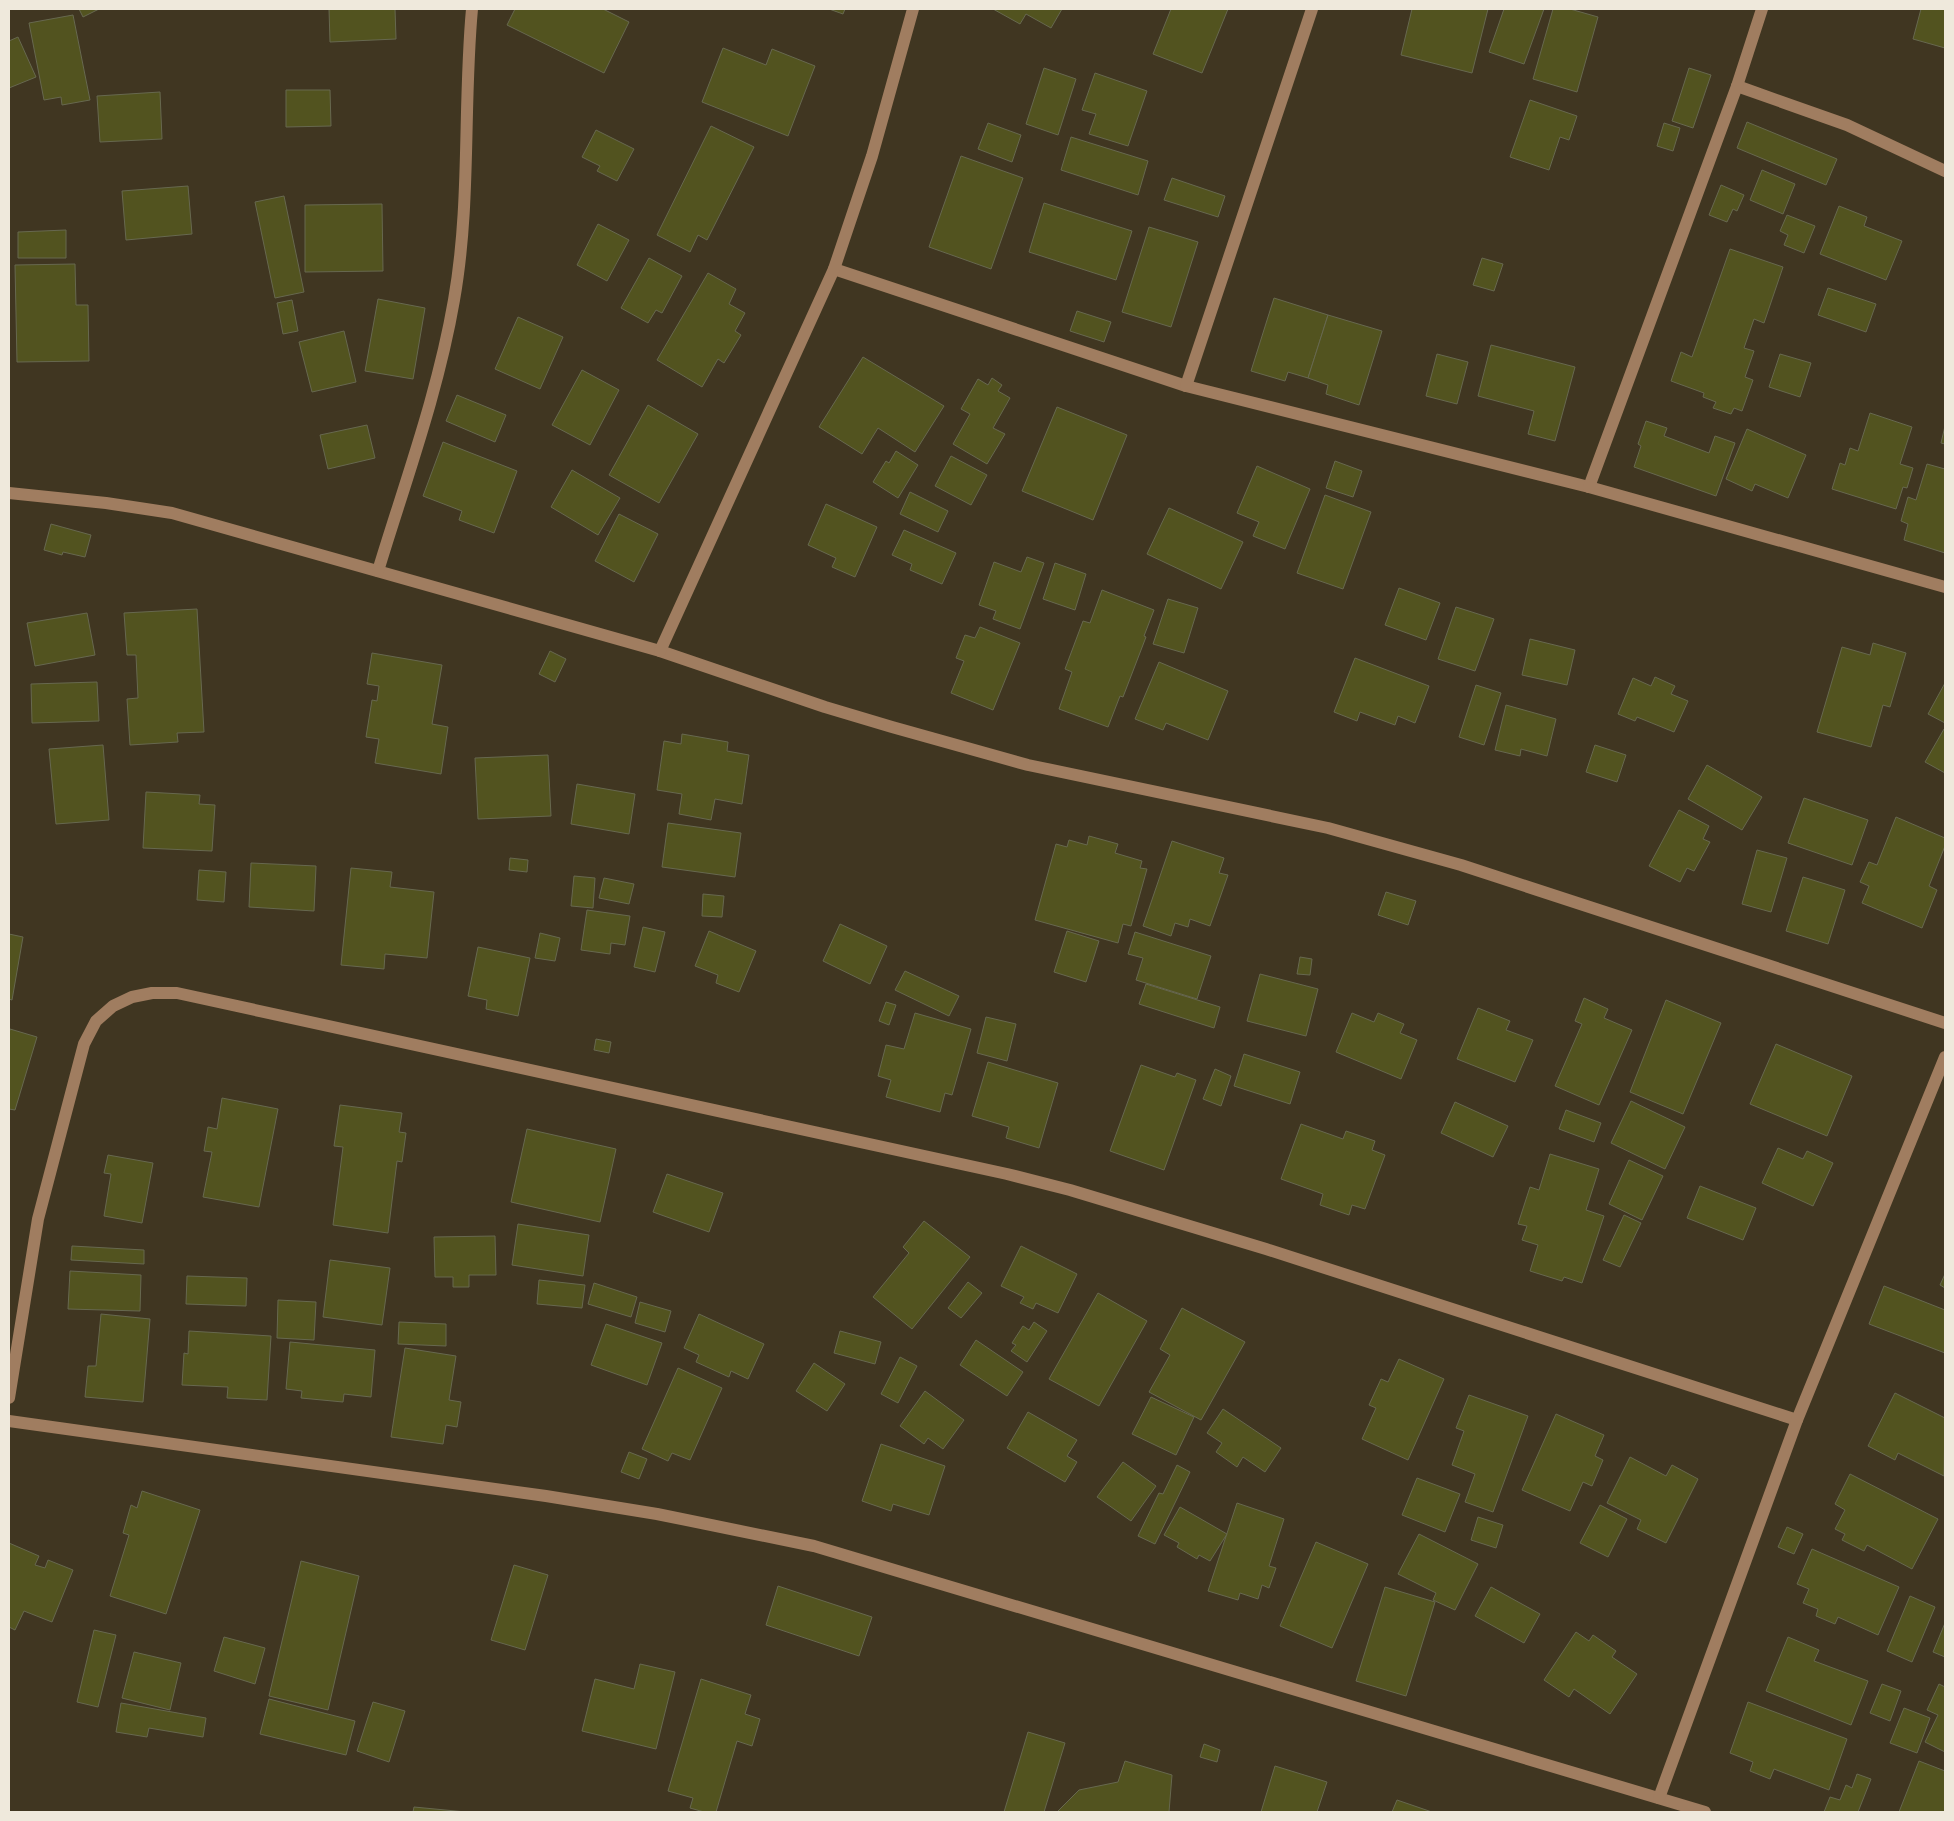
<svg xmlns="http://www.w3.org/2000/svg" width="1954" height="1821" font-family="'Sofia Sans Condensed',sans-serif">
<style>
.building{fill:#52531f;stroke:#67684f}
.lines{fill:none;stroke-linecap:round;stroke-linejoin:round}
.minor{stroke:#a07d60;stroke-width:12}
</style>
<rect width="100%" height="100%" fill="#403621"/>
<g class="building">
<polygon points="79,9 99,9 83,17"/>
<polygon points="329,9 395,9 396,39 330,42"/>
<polygon points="515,9 603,9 629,22 604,73 507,25"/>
<polygon points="829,9 845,9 843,14"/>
<polygon points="993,9 1062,9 1051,28 1026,14 1020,24"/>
<polygon points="1171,9 1228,9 1202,73 1153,54"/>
<polygon points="1412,9 1488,9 1472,73 1401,55"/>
<polygon points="1504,9 1544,9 1524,64 1489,52"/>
<polygon points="1553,9 1570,9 1598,17 1577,92 1533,79"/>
<polygon points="1921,9 1945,9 1945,48 1913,39"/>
<polygon points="73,15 90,100 62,105 61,97 44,100 29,23"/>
<polygon points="18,37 36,77 9,88 9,41"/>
<polygon points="723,48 766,65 772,49 815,66 788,136 702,102"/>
<polygon points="1044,68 1076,79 1058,135 1026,124"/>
<polygon points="1689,68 1711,75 1693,128 1672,121"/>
<polygon points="1095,73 1147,91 1128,146 1089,134 1096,114 1082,110"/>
<polygon points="286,90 330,90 331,126 286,127"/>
<polygon points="160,92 162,139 100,142 97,96"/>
<polygon points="1530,100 1577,116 1569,140 1560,137 1549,170 1510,157"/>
<polygon points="1747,122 1837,159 1826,185 1737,148"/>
<polygon points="988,123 1021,135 1012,162 978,149"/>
<polygon points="1664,123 1680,128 1673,151 1657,146"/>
<polygon points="711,126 754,147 707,240 698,235 690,252 657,235"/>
<polygon points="596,130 634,149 617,181 597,171 600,166 582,157"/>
<polygon points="1071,137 1148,161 1138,195 1061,170"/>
<polygon points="961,156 1023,178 991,269 929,247"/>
<polygon points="1762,170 1795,184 1783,214 1750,200"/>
<polygon points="1172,178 1225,196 1218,217 1164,200"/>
<polygon points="1721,185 1744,195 1737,211 1733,209 1727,222 1709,215"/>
<polygon points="188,186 192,234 126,240 122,191"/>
<polygon points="284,196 304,292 275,298 255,202"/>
<polygon points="1044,203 1132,231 1116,280 1029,252"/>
<polygon points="382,204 383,271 305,272 305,205"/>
<polygon points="1839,206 1867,217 1864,226 1902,241 1886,280 1820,254"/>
<polygon points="1787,215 1815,226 1804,253 1784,245 1788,235 1780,231"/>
<polygon points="598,224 629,240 607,281 577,265"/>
<polygon points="1149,227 1198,242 1171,327 1122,312"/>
<polygon points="66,230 66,258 18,258 18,232"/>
<polygon points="1730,249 1783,267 1764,323 1754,319 1744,348 1754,351 1745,377 1753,380 1742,411 1734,408 1731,414 1713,408 1716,402 1703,397 1704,393 1671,381 1681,352 1692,357"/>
<polygon points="649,258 682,276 662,313 656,310 648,323 621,308"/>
<polygon points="1482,258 1503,264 1494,291 1473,285"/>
<polygon points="75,264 76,305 88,305 89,361 17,362 15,265"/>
<polygon points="708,273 736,289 729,304 745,313 735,331 741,335 724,363 718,359 702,387 657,360"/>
<polygon points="1828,288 1876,304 1866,332 1818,315"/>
<polygon points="1274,298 1328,315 1308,378 1288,372 1285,381 1251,371"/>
<polygon points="378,299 425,308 413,379 365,371"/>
<polygon points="292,300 298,331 283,334 277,303"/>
<polygon points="1077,311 1111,322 1104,342 1070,331"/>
<polygon points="1328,315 1382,331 1359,405 1326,394 1328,385 1308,378"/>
<polygon points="518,317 563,337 540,389 495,369"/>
<polygon points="344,331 356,382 312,392 299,342"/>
<polygon points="1491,345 1575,367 1555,441 1528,434 1534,411 1478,396"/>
<polygon points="1437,354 1468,362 1457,404 1426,396"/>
<polygon points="1780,354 1811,363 1800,397 1769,387"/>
<polygon points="863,357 944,406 915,452 878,428 862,454 819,427"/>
<polygon points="582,370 619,390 590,445 552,425"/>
<polygon points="992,378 1002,385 998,391 1010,398 993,428 1005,434 987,464 953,444 970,414 961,409 978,379 988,385"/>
<polygon points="457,395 506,415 495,442 446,421"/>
<polygon points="648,405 698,434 659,503 609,475"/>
<polygon points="1057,407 1127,435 1093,520 1022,491"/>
<polygon points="1870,413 1912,427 1900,464 1913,468 1907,488 1903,487 1896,509 1832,489 1840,463 1845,465 1850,448 1858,451"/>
<polygon points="1646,421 1667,428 1664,436 1709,453 1715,436 1735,443 1716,496 1634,467 1641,446 1638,444"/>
<polygon points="367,425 375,458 328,469 320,435"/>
<polygon points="1945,426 1945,444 1941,443"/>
<polygon points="1747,429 1806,455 1788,498 1755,484 1752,491 1726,479"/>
<polygon points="443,442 517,471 494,533 459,520 462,511 423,496"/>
<polygon points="896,451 918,465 898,498 873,482 886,461 889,463"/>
<polygon points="951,456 987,475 971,505 935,486"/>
<polygon points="1335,461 1362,471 1353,497 1326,488"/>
<polygon points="1927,464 1945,469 1945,553 1904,540 1908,524 1901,521 1908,497 1916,500"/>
<polygon points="1257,466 1310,489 1285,549 1253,536 1259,522 1237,513"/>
<polygon points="572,470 620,498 598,535 551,507"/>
<polygon points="910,492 948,511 938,532 900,514"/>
<polygon points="1325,495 1371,512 1343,589 1297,573"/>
<polygon points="826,504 877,527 855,577 832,567 836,558 808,545"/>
<polygon points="1169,508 1243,542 1221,589 1147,554"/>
<polygon points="619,514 658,534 634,582 595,561"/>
<polygon points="51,524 91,535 85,557 63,552 62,555 44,550"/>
<polygon points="904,530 956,553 942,584 910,570 912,564 892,555"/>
<polygon points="1027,557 1044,563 1020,629 993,619 996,611 979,605 994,562 1021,572"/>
<polygon points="1055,563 1086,574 1075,610 1043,599"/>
<polygon points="1399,588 1440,603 1426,640 1385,625"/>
<polygon points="1102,590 1154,610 1144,636 1146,637 1123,697 1120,696 1108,727 1059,709 1072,672 1065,669 1083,621 1090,623"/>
<polygon points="1168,599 1198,608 1184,653 1153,644"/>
<polygon points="1456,607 1494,619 1475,671 1438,659"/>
<polygon points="197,609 204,732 177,733 178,742 130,745 127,699 138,698 136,655 127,655 124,613"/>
<polygon points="87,613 95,655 35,666 27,623"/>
<polygon points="980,627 1020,643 993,710 951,693 964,661 956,658 965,635 975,638"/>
<polygon points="1530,639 1575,650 1567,685 1522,675"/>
<polygon points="1873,643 1906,653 1890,707 1883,705 1871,747 1817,732 1842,647 1870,655"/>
<polygon points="550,651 566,659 555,682 539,674"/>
<polygon points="372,653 442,665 432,724 448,727 441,774 375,763 379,739 366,737 372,700 377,701 379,686 367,684"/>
<polygon points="1355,658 1429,686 1415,723 1398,716 1395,725 1360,712 1357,721 1334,712"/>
<polygon points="1159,662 1228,691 1208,740 1166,723 1163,730 1135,719"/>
<polygon points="1655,677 1675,686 1671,694 1688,701 1674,732 1637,717 1635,721 1618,714 1633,678 1651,686"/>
<polygon points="97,682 99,721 32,723 31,684"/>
<polygon points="1945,683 1945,723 1928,714"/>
<polygon points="1476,685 1501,693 1484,745 1459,737"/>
<polygon points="1506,705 1556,719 1547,756 1521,749 1520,756 1495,750"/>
<polygon points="1944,729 1945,730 1945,773 1925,762"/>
<polygon points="682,734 728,742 727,751 749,755 742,804 715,799 711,820 679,814 682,794 657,790 664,741 681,744"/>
<polygon points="103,745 109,820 56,824 49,749"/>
<polygon points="1595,745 1626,755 1617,782 1586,772"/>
<polygon points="548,755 551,816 478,819 475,758"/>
<polygon points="1707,765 1762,797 1742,830 1688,799"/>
<polygon points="577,784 635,794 629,834 571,824"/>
<polygon points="146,792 200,795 199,804 215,805 212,851 143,848"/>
<polygon points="1804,798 1868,820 1852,865 1788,843"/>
<polygon points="1679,810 1709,826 1703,839 1710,842 1694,871 1687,868 1680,882 1649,866"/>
<polygon points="1896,817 1945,838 1945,846 1929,886 1937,890 1922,928 1862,903 1869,886 1860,882 1869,862 1877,865"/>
<polygon points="668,823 741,833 735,877 662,867"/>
<polygon points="1089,836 1118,844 1115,853 1142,861 1140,868 1147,869 1131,926 1123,924 1118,943 1035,920 1056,844 1067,847 1069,840 1087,845"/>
<polygon points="1172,841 1224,858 1219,873 1228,875 1210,926 1190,919 1188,927 1175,923 1171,936 1143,926"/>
<polygon points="1757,850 1787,858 1771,912 1742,904"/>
<polygon points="510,858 528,860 527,872 509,870"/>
<polygon points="251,863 316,866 314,911 249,907"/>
<polygon points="351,868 392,872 390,887 434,892 427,958 385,954 384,969 341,965"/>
<polygon points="199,870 226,872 224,902 197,900"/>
<polygon points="574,876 595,878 593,908 571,906"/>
<polygon points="1803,877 1845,890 1828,944 1786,931"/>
<polygon points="604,878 634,884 629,904 599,898"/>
<polygon points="1386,892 1416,901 1408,925 1378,915"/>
<polygon points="703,894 724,896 722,917 702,916"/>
<polygon points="587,910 630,916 625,945 611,943 610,954 581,950"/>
<polygon points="840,924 887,946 870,984 823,961"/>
<polygon points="643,927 665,932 655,972 634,967"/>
<polygon points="709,931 756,951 739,992 716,983 718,975 695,966"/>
<polygon points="1067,931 1099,941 1086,982 1054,972"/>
<polygon points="1135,932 1211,956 1197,999 1136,980 1143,958 1128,954"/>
<polygon points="540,933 560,938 555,961 535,958"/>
<polygon points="9,934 23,937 12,1000 9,999"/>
<polygon points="478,947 530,958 518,1016 486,1009 487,1000 468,996"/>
<polygon points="1300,957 1312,959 1310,975 1297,974"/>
<polygon points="905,971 959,996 949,1016 895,990"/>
<polygon points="1260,974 1318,989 1306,1036 1247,1021"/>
<polygon points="1146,984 1220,1007 1214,1028 1139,1004"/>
<polygon points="1584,998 1608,1009 1604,1018 1632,1030 1599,1105 1555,1086 1582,1024 1575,1021"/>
<polygon points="1666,1000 1721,1023 1683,1114 1630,1092"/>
<polygon points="886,1002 896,1005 889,1025 879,1021"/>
<polygon points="1478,1008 1510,1021 1506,1030 1533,1040 1515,1082 1457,1059"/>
<polygon points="915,1013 971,1029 952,1095 945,1093 940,1112 886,1097 891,1080 878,1076 886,1045 904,1049"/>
<polygon points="1352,1013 1374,1022 1378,1013 1404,1024 1400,1033 1417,1040 1401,1079 1336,1052"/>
<polygon points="986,1017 1016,1024 1007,1061 977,1053"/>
<polygon points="10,1029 37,1037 15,1110 9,1109 9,1034"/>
<polygon points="596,1039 611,1042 609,1053 594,1050"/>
<polygon points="1776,1044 1852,1076 1827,1136 1750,1104"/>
<polygon points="1244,1054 1300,1072 1290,1104 1234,1086"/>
<polygon points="988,1062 1058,1083 1039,1148 1006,1138 1009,1127 972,1116"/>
<polygon points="1141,1065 1175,1077 1177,1073 1196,1080 1164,1170 1110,1151"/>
<polygon points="1215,1069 1231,1076 1221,1106 1203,1099"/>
<polygon points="222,1098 278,1109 259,1207 203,1197 212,1152 204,1151 208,1127 217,1129"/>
<polygon points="1631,1101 1685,1127 1665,1169 1611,1143"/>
<polygon points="1455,1102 1508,1126 1493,1157 1441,1133"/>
<polygon points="340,1105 402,1113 399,1132 406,1133 402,1162 397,1161 388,1233 333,1225 343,1147 334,1146"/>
<polygon points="1566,1110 1601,1123 1594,1142 1559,1129"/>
<polygon points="1301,1124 1343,1139 1346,1131 1375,1141 1372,1150 1385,1155 1365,1209 1352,1205 1349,1215 1320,1205 1323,1194 1281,1179"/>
<polygon points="527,1129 616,1149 600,1222 511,1202"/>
<polygon points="1778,1148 1803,1159 1807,1151 1833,1163 1813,1206 1762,1183"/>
<polygon points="1550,1154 1599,1169 1586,1210 1604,1216 1582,1283 1564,1277 1562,1281 1530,1271 1538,1245 1522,1240 1527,1226 1518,1224 1530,1187 1539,1190"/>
<polygon points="108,1155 153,1163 142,1223 104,1216 111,1174 104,1173"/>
<polygon points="1629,1160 1663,1176 1642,1220 1609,1204"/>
<polygon points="667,1174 723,1193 709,1232 653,1212"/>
<polygon points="1700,1186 1756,1208 1743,1240 1687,1218"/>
<polygon points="1624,1215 1641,1223 1620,1267 1603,1260"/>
<polygon points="924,1221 970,1257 912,1329 873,1297 909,1253 903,1247"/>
<polygon points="518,1224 589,1235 583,1276 512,1265"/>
<polygon points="495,1236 496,1275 469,1275 469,1287 453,1287 453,1277 435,1277 434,1237"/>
<polygon points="72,1246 144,1250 144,1264 71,1260"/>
<polygon points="1021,1246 1077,1274 1058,1313 1036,1303 1033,1309 1020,1303 1024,1297 1001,1286"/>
<polygon points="330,1260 390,1268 382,1325 323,1317"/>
<polygon points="70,1271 141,1275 140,1311 68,1309"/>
<polygon points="1945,1274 1945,1288 1940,1285"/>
<polygon points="187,1276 247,1278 246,1306 186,1304"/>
<polygon points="539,1280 585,1285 582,1308 537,1304"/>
<polygon points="968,1282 982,1293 961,1318 948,1308"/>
<polygon points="594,1283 637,1297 631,1317 588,1304"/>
<polygon points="1884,1286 1945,1310 1945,1353 1869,1324"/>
<polygon points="1098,1293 1147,1321 1099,1406 1049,1379"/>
<polygon points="278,1300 316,1302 314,1340 277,1338"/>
<polygon points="640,1302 671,1311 665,1332 635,1323"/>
<polygon points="1182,1308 1245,1342 1201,1420 1149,1392 1170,1355 1160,1349"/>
<polygon points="101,1314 150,1319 143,1402 85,1397 88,1366 96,1366"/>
<polygon points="699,1314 764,1344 748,1379 731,1371 729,1377 696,1362 699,1355 684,1348"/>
<polygon points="399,1322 446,1324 446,1346 398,1344"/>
<polygon points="1034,1322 1047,1331 1027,1362 1011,1351 1016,1345 1012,1343 1023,1326 1029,1330"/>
<polygon points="606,1324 662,1343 647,1385 591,1365"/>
<polygon points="189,1331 271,1336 267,1400 227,1398 228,1387 182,1385 184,1353 188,1354"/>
<polygon points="840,1331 881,1342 875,1364 834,1353"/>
<polygon points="976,1340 1023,1372 1007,1396 960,1365"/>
<polygon points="290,1342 375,1350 371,1397 344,1394 343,1402 301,1398 302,1391 286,1389"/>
<polygon points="405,1348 456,1356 449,1400 461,1402 457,1427 446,1425 443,1444 391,1437"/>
<polygon points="900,1357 917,1366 898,1403 881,1394"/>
<polygon points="1399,1359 1444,1379 1408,1460 1362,1439 1376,1408 1369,1405 1381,1379 1388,1382"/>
<polygon points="814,1363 845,1384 827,1411 796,1391"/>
<polygon points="678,1368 722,1388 690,1460 672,1453 668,1461 642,1449"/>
<polygon points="925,1391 964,1420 943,1449 928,1438 924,1444 900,1426"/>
<polygon points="1895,1393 1945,1418 1944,1476 1898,1453 1895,1460 1868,1446"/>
<polygon points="1469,1395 1528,1416 1493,1512 1465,1502 1475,1474 1452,1465 1464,1431 1456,1428"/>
<polygon points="1151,1397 1194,1417 1176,1455 1132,1434"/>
<polygon points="1223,1409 1281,1448 1265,1472 1243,1457 1237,1467 1216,1452 1222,1443 1207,1433"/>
<polygon points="1028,1412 1077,1440 1067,1456 1077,1462 1065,1482 1007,1448"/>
<polygon points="1556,1414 1604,1435 1595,1456 1603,1460 1592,1486 1583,1482 1570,1511 1522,1490"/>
<polygon points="881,1444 945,1466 929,1515 893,1504 891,1511 862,1501"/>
<polygon points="629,1452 647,1459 639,1479 621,1472"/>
<polygon points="1630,1457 1666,1476 1672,1465 1698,1479 1666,1543 1637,1529 1641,1520 1607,1503"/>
<polygon points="1123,1462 1156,1486 1131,1521 1097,1497"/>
<polygon points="1177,1465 1190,1472 1155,1544 1138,1536 1159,1493 1163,1494"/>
<polygon points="1850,1474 1938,1519 1912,1569 1867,1545 1864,1551 1842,1540 1845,1534 1835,1529 1845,1510 1835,1504"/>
<polygon points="1417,1478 1460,1494 1445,1532 1402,1515"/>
<polygon points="142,1491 200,1510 166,1614 110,1596 129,1535 123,1533 131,1505 137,1508"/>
<polygon points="1237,1503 1284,1519 1269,1566 1276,1568 1269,1588 1262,1585 1258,1599 1240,1593 1238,1600 1208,1591"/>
<polygon points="1600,1505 1627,1519 1608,1557 1580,1543"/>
<polygon points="1180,1507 1227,1534 1210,1561 1199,1555 1197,1559 1177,1547 1179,1543 1164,1535"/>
<polygon points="1478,1517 1503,1525 1496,1548 1471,1540"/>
<polygon points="1787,1527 1803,1534 1794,1554 1778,1547"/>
<polygon points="1419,1534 1478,1564 1455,1610 1433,1600 1436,1593 1398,1574"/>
<polygon points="1316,1542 1368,1564 1332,1648 1280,1626"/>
<polygon points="9,1543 39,1556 35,1565 45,1568 48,1560 73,1570 52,1622 24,1611 15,1630 9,1627"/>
<polygon points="1812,1549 1899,1587 1878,1635 1838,1617 1835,1624 1816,1616 1818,1609 1803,1603 1809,1589 1797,1584"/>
<polygon points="301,1561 359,1576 328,1710 269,1696"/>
<polygon points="514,1565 548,1575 525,1650 491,1640"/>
<polygon points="778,1586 872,1617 859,1656 766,1625"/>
<polygon points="1385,1587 1435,1602 1406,1696 1356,1681"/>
<polygon points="1491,1587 1540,1614 1524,1643 1475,1616"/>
<polygon points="1910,1596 1935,1607 1912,1662 1887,1651"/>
<polygon points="1945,1623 1945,1657 1933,1652"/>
<polygon points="94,1630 116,1635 98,1707 77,1702"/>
<polygon points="1576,1632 1589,1641 1593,1635 1616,1651 1612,1657 1637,1674 1610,1714 1574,1689 1569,1697 1544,1680"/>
<polygon points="224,1637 265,1648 255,1684 214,1671"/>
<polygon points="1788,1637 1819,1650 1814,1661 1868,1681 1851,1725 1766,1691"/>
<polygon points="134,1652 181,1663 170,1710 122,1698"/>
<polygon points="640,1664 675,1672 656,1749 582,1731 595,1679 634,1689"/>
<polygon points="701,1679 751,1695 745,1714 760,1719 752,1746 737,1741 716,1812 704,1812 690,1808 693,1798 668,1791"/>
<polygon points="1882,1684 1901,1691 1890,1721 1870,1713"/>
<polygon points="1939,1684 1945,1687 1945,1752 1925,1742 1938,1715 1927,1710"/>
<polygon points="269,1699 355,1721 346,1755 260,1734"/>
<polygon points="373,1702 405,1711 389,1762 357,1751"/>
<polygon points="1748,1702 1847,1739 1829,1790 1774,1769 1770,1779 1750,1771 1753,1762 1730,1753"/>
<polygon points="121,1703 206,1718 203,1737 149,1728 147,1737 116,1732"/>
<polygon points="1904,1708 1930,1718 1917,1753 1890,1743"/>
<polygon points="1028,1732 1065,1743 1044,1812 1004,1812"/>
<polygon points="1204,1744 1220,1750 1217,1762 1200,1757"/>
<polygon points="1125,1761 1172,1775 1169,1812 1057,1812 1079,1790 1118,1782"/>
<polygon points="1919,1761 1945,1771 1945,1812 1899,1812"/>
<polygon points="1275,1766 1327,1782 1317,1812 1261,1812"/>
<polygon points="1857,1774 1871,1779 1858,1812 1824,1812 1830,1797 1840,1800 1846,1785 1852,1788"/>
<polygon points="1397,1800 1432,1812 1392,1812"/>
<polygon points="414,1807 466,1812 413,1812"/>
</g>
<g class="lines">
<g class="minor">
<polyline points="1737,86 1847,125 1945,171"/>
<polyline points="834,269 1186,386 1589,487 1945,587"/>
<polyline points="1186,386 1312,9"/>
<polyline points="1589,487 1737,86 1762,9"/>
<polyline points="9,493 106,503 172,513 660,651 825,707 892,727 1028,765 1328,828 1461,865 1945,1023"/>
<path d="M378,571c27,-89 60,-178 76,-271 17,-96 9,-194 18,-291"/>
<polyline points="660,651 834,269 872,156 913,9"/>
<polyline points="9,1398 38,1219 84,1044 96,1021 113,1006 132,997 152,993 177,993 1007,1174 1070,1190 1266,1249 1797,1420"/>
<polyline points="9,1421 546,1496 657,1514 814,1546 1705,1812"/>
<polyline points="1659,1798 1797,1420 1945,1057"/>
</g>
</g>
<rect width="1954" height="1821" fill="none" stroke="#efe9dc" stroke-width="20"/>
</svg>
